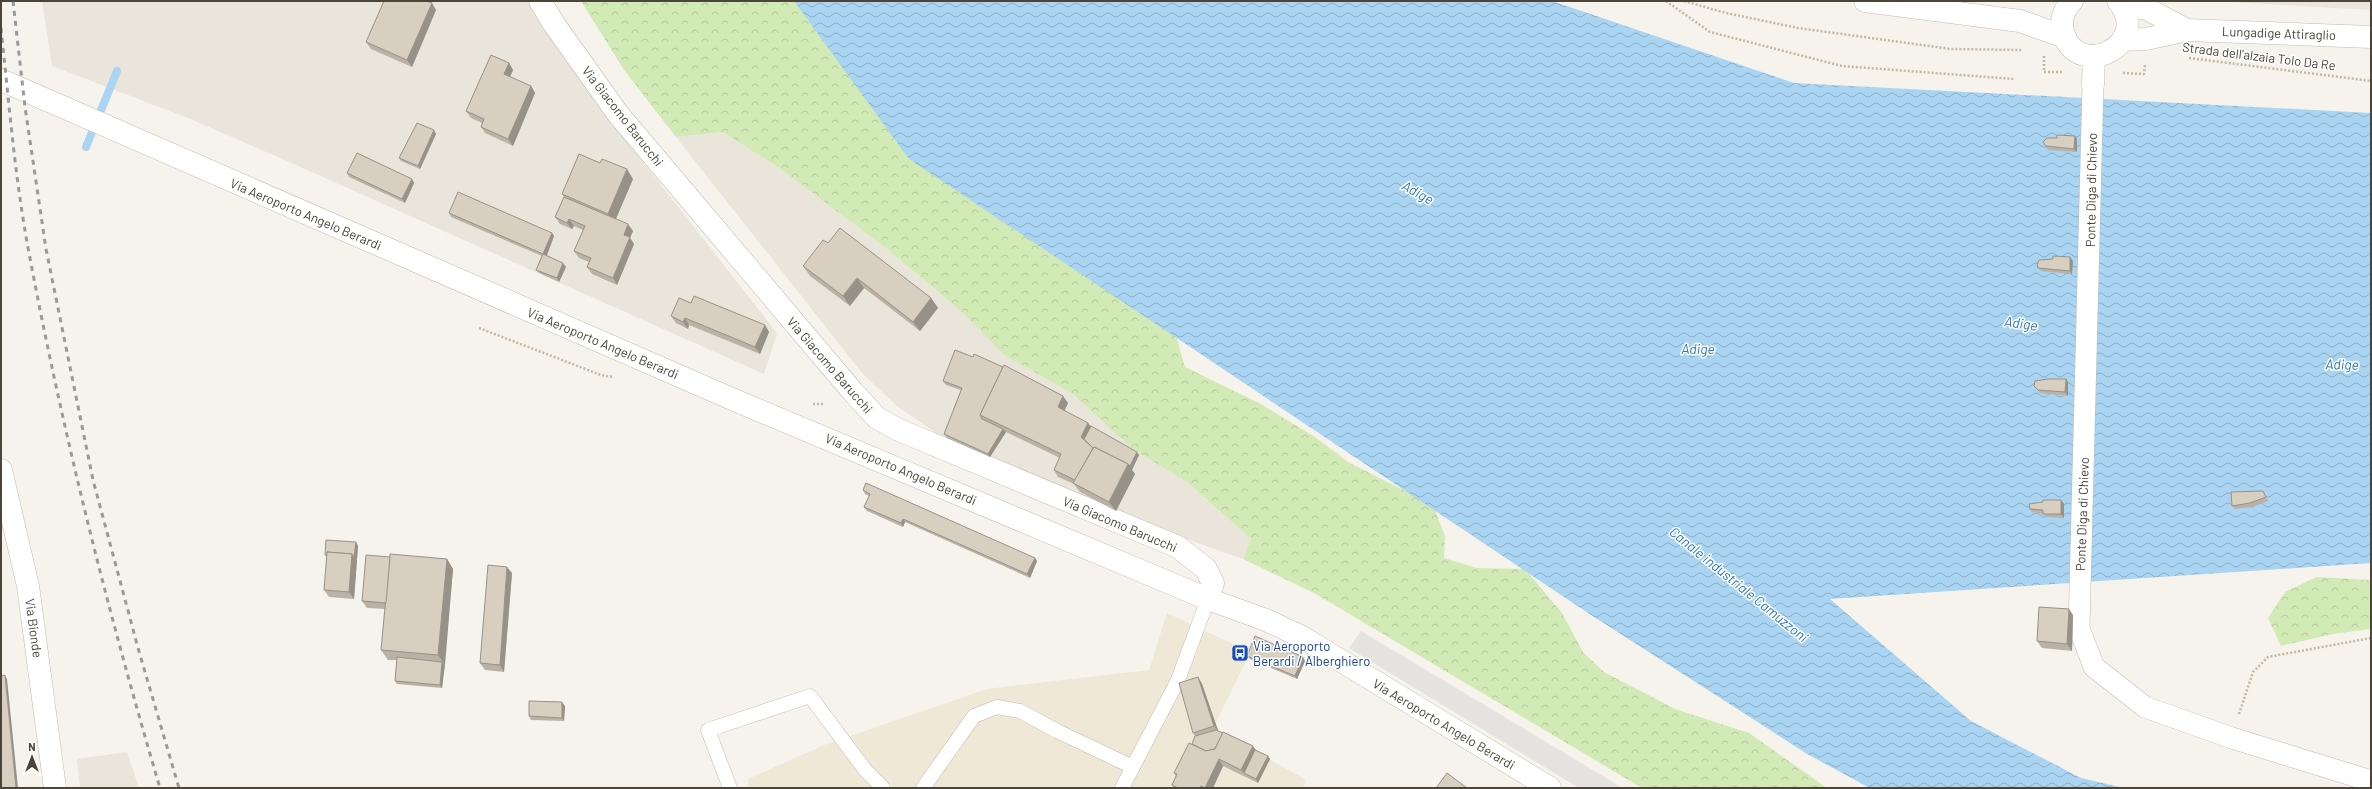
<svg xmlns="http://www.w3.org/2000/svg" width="2372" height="789" font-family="Barlow,sans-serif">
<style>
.residential{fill:#eae5da}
.education{fill:#efe8d6}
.forest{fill:url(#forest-crowns)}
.parking{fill:#e5e3e0}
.water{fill:url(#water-waves)}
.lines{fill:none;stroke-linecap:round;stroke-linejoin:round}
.stream{stroke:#a9d4f2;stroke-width:8}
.service-casing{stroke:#c2bbae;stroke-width:15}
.pedestrian-casing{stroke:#c2bbae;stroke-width:22}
.minor-casing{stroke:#c2bbae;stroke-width:23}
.tertiary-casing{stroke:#c2bbae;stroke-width:23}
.path{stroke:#c4b79f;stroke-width:2.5;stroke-dasharray:2 2;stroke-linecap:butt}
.service{stroke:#fff;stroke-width:14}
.pedestrian{stroke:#fff;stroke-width:21}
.minor{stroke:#fff;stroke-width:22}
.tertiary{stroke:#fff;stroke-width:22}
.rail{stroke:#9a9a9a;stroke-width:3;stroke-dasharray:5 5;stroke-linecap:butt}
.wall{fill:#bab2a6}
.shaded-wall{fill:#979187}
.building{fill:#d8cfc1;stroke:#979187}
.labels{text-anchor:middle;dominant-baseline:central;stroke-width:3;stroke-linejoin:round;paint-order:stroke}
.street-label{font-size:13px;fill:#4b4439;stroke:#fff}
.transit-label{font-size:13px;fill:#164399;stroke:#fff;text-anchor:start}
.water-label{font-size:14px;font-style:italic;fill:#2e7ab2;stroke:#fff}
</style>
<defs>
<pattern id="forest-crowns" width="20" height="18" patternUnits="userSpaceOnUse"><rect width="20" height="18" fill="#d2eab5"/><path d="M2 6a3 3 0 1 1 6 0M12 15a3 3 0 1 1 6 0" fill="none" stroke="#b6ca9c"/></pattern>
<pattern id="water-waves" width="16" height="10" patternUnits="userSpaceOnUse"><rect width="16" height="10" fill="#a9d4f2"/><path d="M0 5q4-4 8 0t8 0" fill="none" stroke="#8caec5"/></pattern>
</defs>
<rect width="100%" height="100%" fill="#f6f3ec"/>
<g class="residential">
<polygon points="42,1 531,1 589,93 777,333 764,374 287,161 188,118 52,66"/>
<polygon points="2213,1 2371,1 2371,10"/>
<polygon points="723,132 782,170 887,249 961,311 1004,355 1073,394 1131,448 1187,482 1251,539 1243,559 1116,514 943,438 898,407 862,373 676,137"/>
<polygon points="127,752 139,788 80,788 77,759"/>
</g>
<polygon class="education" points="1167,613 1250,652 1213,729 1305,779 1304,788 748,788 748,779 824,745 987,689 1149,670"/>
<g class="forest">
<polygon points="581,1 803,1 1170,314 1185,367 1259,403 1315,437 1348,462 1433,505 1445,536 1444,558 1477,568 1525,569 1562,613 1583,652 1604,672 1675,709 1749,733 1827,788 1642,788 1314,593 1243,559 1251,539 1187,482 1131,448 1073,394 1004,355 961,311 887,249 782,170 723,132 676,137 624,70"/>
<polygon points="2317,577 2371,580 2371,629 2333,634 2281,646 2268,618 2285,592"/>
</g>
<polygon class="parking" points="1361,631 1623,788 1579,788 1349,648"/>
<polygon class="water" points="794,1 1552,1 1794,83 2371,113 2371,563 1830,599 1971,721 2081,778 2124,788 1870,788 1807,754 1588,613 909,159"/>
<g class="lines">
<polyline class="stream" points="86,147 117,71"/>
<defs>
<g id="service">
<polyline points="730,788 708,730 810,696 866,771 883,788"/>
<polyline points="923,788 974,716 997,707 1020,711 1057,731 1133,767"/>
<polyline points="1122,788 1178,680 1208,599"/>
</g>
<polyline id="pedestrian" points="2093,84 2079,628 2094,667 2145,707 2232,738 2371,781"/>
<g id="minor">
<polyline points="540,1 554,24 618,114 853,392 877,418 899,430 1178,547 1206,569 1213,583 1208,599"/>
<polyline points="2093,84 2094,56"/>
</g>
<g id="tertiary">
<polyline points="1865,1 2020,21 2065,37"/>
<path d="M2072,1c-8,8 -12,19 -9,31 15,51 91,11 55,-31"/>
<polyline points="2122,5 2147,9 2187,30"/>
<polyline points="2123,40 2146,39 2187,30 2371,37"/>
<polyline points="1,80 732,399 1208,599 1266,620 1302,637 1550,788"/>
<polyline points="1,470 28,586 55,788"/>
</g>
</defs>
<use href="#service" class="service-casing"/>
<use href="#pedestrian" class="pedestrian-casing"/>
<use href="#minor" class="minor-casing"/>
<use href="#tertiary" class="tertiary-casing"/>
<g class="path">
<polyline points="1666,1 1710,32 1842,66 2014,79"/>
<polyline points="1684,1 1726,13 1798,28 1951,49 2021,50"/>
<polyline points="2044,56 2044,72 2062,72"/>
<polyline points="2189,58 2371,81"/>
<polyline points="2123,73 2144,74 2145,64"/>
<polyline points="479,328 601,375 613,377"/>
<polyline points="813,404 824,404"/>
<polyline points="2239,714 2253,672 2268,657 2371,638"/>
</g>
<use href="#service" class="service"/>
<use href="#pedestrian" class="pedestrian"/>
<use href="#minor" class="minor"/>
<use href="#tertiary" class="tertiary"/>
<g class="rail">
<polyline points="13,1 25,107 46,249 93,480 138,648 179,788"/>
<path d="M1,28c8,75 14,151 28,225 34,181 79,359 131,535"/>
</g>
</g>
<g class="wall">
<polygon points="436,10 412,67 371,49 366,42"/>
<polygon points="509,63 513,70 510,77 531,86 535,93 513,146 485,133 481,127 482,123 471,118 466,111"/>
<polygon points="436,134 420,169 401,161 399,158"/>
<polygon points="2077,139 2077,152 2048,150 2043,142"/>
<polygon points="347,173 412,179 414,183 405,203 349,177"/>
<polygon points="633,179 616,219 633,231 630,238 634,244 617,285 592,274 587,267 589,262 579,258 574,251 583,230 574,226 572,229 560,224 555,217 564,197 562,194"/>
<polygon points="449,213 552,233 554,236 546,256 566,267 559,282 539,273 536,270 542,256 451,217"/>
<polygon points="828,243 931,298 938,308 920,331 864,288 850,306 810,276 803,266"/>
<polygon points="2073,261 2072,274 2041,271 2037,265"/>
<polygon points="691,303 765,325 769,332 760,354 689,325 688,329 676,323 671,316"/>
<polygon points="2066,379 2068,382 2068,396 2040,393 2034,386"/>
<polygon points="943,381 1068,403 1064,411 1088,423 1091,426 1139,455 1132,470 1135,474 1116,511 1080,492 1074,484 1058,477 1054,470 1060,458 1006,432 990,457 947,438 944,434 961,390 946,385"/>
<polygon points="863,490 1035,558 1037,561 1030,578 905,522 903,527 867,511 864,507 869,496 865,494"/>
<polygon points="2265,495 2268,501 2252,507 2235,509 2232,506"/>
<polygon points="2061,500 2064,504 2064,518 2046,517 2043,514 2032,512 2030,509"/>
<polygon points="356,542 358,546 354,599 329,597 324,590 327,558 325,555"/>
<polygon points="390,557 447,559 453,569 442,688 397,684 395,681 397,660 388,660 381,650 385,609 367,608 362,601"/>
<polygon points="512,573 504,672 485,670 480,663"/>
<polygon points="2073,615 2072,651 2042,648 2037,641"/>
<polygon points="1247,656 1305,661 1297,679 1250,659"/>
<polygon points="1198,677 1202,684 1218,731 1223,733 1253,746 1255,750 1270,759 1258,783 1223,766 1213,788 1174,788 1172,785 1176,776 1174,773 1192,744 1195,736 1193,733"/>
<polygon points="565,706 564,721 531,720 529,716"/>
</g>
<g class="shaded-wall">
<polygon points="432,3 436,10 412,67 407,60"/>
<polygon points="509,63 513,70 508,81 504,74"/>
<polygon points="531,86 535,93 513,146 508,139"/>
<polygon points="434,130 436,134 420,169 418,166"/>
<polygon points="2075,136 2077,139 2077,152 2074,149"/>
<polygon points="627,169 633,179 614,223 608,214"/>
<polygon points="412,179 414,183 405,203 402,199"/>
<polygon points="569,219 574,226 572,229 567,223"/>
<polygon points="628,224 633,231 630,238 634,244 617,285 613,278 624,235"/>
<polygon points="552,233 554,236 546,258 543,254"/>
<polygon points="2070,257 2073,261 2072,274 2070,271"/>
<polygon points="563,263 566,267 559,282 557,278"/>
<polygon points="857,278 864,288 850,306 843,296"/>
<polygon points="931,298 938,308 920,331 913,322"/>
<polygon points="685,318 689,325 688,329 683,322"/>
<polygon points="765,325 769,332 760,354 755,347"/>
<polygon points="2066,379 2068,382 2068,396 2065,392"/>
<polygon points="1063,396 1068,403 1063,414 1058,407"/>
<polygon points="1088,423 1093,430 1087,443 1081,437"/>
<polygon points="1003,429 1006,432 990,457 988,454"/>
<polygon points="1137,452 1139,455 1132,470 1135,474 1116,511 1109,502 1128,464"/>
<polygon points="2061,500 2064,504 2064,518 2061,514"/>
<polygon points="903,519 905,522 903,527 901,523"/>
<polygon points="356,542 358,546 357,560 354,557"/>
<polygon points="352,554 357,560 354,599 349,592"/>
<polygon points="1035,558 1037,561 1030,578 1027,574"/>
<polygon points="447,559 453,569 445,665 438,655"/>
<polygon points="507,567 512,573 504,672 500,665"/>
<polygon points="2069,609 2073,615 2072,651 2067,644"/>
<polygon points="1303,657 1305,661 1297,679 1295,676"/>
<polygon points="442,662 445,665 442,688 440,685"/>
<polygon points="5,675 7,679 18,788 16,788"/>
<polygon points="1198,677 1202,684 1219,733 1214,726"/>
<polygon points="562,702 565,706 564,721 562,718"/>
<polygon points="1253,746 1258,753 1244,773 1241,770"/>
<polygon points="1268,756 1270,759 1258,783 1256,779"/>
<polygon points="1219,759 1223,766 1213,788 1205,788"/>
</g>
<g class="building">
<polygon points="384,1 427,1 432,3 407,60 366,42"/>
<polygon points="491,55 509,63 504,74 531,86 508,139 481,127 484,119 466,111"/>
<polygon points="417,123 434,130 418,166 399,158"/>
<polygon points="2057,135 2075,136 2074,149 2046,146 2043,142 2047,138 2057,138"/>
<polygon points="357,153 412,179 402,199 347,173"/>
<polygon points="579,154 600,163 602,159 627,169 608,214 562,194"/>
<polygon points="458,192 552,233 543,254 563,263 557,278 536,270 543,254 449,213"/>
<polygon points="564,197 628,224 624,235 630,237 613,278 587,267 591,258 574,251 585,226 569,219 567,223 555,217"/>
<polygon points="840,228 931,298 913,322 857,278 843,296 803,266 823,240 828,243"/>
<polygon points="2053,256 2070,257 2070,271 2038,268 2037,265 2039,260 2053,259"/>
<polygon points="694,296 765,325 755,347 685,318 683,322 671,316 679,298 691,303"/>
<polygon points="955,350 973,357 974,354 1003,367 980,415 982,419 1003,429 988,454 944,434 962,388 943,381"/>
<polygon points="1004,365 1063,396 1058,407 1088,423 1081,437 1093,448 1075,480 1054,470 1061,454 980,415"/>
<polygon points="2048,379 2066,379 2065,392 2038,390 2034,386 2035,381"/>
<polygon points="1091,426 1137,452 1130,466 1128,464 1094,447 1093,448 1084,439"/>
<polygon points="1094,447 1128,464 1109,502 1073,483"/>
<polygon points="866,483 1035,558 1027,574 903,519 901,523 864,507 870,494 863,490"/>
<polygon points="2263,491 2266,497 2250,503 2232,506 2231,492"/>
<polygon points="2043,500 2061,500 2061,514 2043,514 2043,510 2030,509 2029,504 2043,502"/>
<polygon points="326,540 356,542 354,557 352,554 327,552 327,555 325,555"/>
<polygon points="327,552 352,554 349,592 324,590"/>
<polygon points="390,554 447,559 438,655 381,650"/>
<polygon points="366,555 390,557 386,603 362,601"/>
<polygon points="488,565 507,567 500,665 480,663"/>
<polygon points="2039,607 2069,609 2067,644 2037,641"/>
<polygon points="1255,636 1303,657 1295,676 1247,656"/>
<polygon points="397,657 442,662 440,685 395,681"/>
<polygon points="5,675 16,788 1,788 1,676"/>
<polygon points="1198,677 1214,726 1193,733 1179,683"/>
<polygon points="529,701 562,702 562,718 529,716"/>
<polygon points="1216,730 1223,733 1215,749 1206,751 1192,744 1195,736"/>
<polygon points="1223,732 1253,746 1241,770 1219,759 1205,788 1201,786 1200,788 1178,788 1172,785 1177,774 1174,773 1189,743 1206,751 1215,749"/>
<polygon points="1255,750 1268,756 1256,779 1244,773"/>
<polygon points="1447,773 1467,788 1436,788"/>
</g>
<defs>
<symbol id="bus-square" viewBox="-11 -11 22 22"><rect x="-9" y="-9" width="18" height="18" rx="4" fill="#1a4fb4" stroke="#fff"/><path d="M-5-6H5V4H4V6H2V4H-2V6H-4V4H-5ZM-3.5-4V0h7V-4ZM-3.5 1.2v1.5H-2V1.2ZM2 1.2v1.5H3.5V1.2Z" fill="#fff"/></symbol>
</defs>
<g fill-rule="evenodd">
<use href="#bus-square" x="1230" y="643" width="20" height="20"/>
</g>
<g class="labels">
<g class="street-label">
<text transform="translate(2279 33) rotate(2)">Lungadige Attiraglio</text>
<text transform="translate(2259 56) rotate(7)">Strada dell'alzaia Tolo Da Re</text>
<text transform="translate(623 116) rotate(52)">Via Giacomo Barucchi</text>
<text transform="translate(2091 190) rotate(-89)">Ponte Diga di Chievo</text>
<text transform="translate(306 214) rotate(23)">Via Aeroporto Angelo Berardi</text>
<text transform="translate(603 343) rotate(23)">Via Aeroporto Angelo Berardi</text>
<text transform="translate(830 365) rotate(49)">Via Giacomo Barucchi</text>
<text transform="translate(901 469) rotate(23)">Via Aeroporto Angelo Berardi</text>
<text transform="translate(2082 514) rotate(-88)">Ponte Diga di Chievo</text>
<text transform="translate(1120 524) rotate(23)">Via Giacomo Barucchi</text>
<text transform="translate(34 628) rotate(82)">Via Bionde</text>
<text transform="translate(1444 724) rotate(31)">Via Aeroporto Angelo Berardi</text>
</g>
<g class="transit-label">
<text x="1253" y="646">Via Aeroporto<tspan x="1253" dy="15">Berardi / Alberghiero</tspan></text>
</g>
<g class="water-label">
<text transform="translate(1418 192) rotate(29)">Adige</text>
<text transform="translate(2021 323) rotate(8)">Adige</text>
<text x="1698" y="348">Adige</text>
<text transform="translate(2342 364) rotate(1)">Adige</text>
<text transform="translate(1739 584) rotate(39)">Canale industriale Camuzzoni</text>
</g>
</g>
<rect width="2372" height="789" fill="none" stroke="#4b4439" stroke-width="4"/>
<g transform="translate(32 757)" stroke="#ffffff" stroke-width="3" paint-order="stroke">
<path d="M0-3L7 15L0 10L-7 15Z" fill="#4b4439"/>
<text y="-6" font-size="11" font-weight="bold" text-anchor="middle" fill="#4b4439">N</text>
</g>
</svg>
